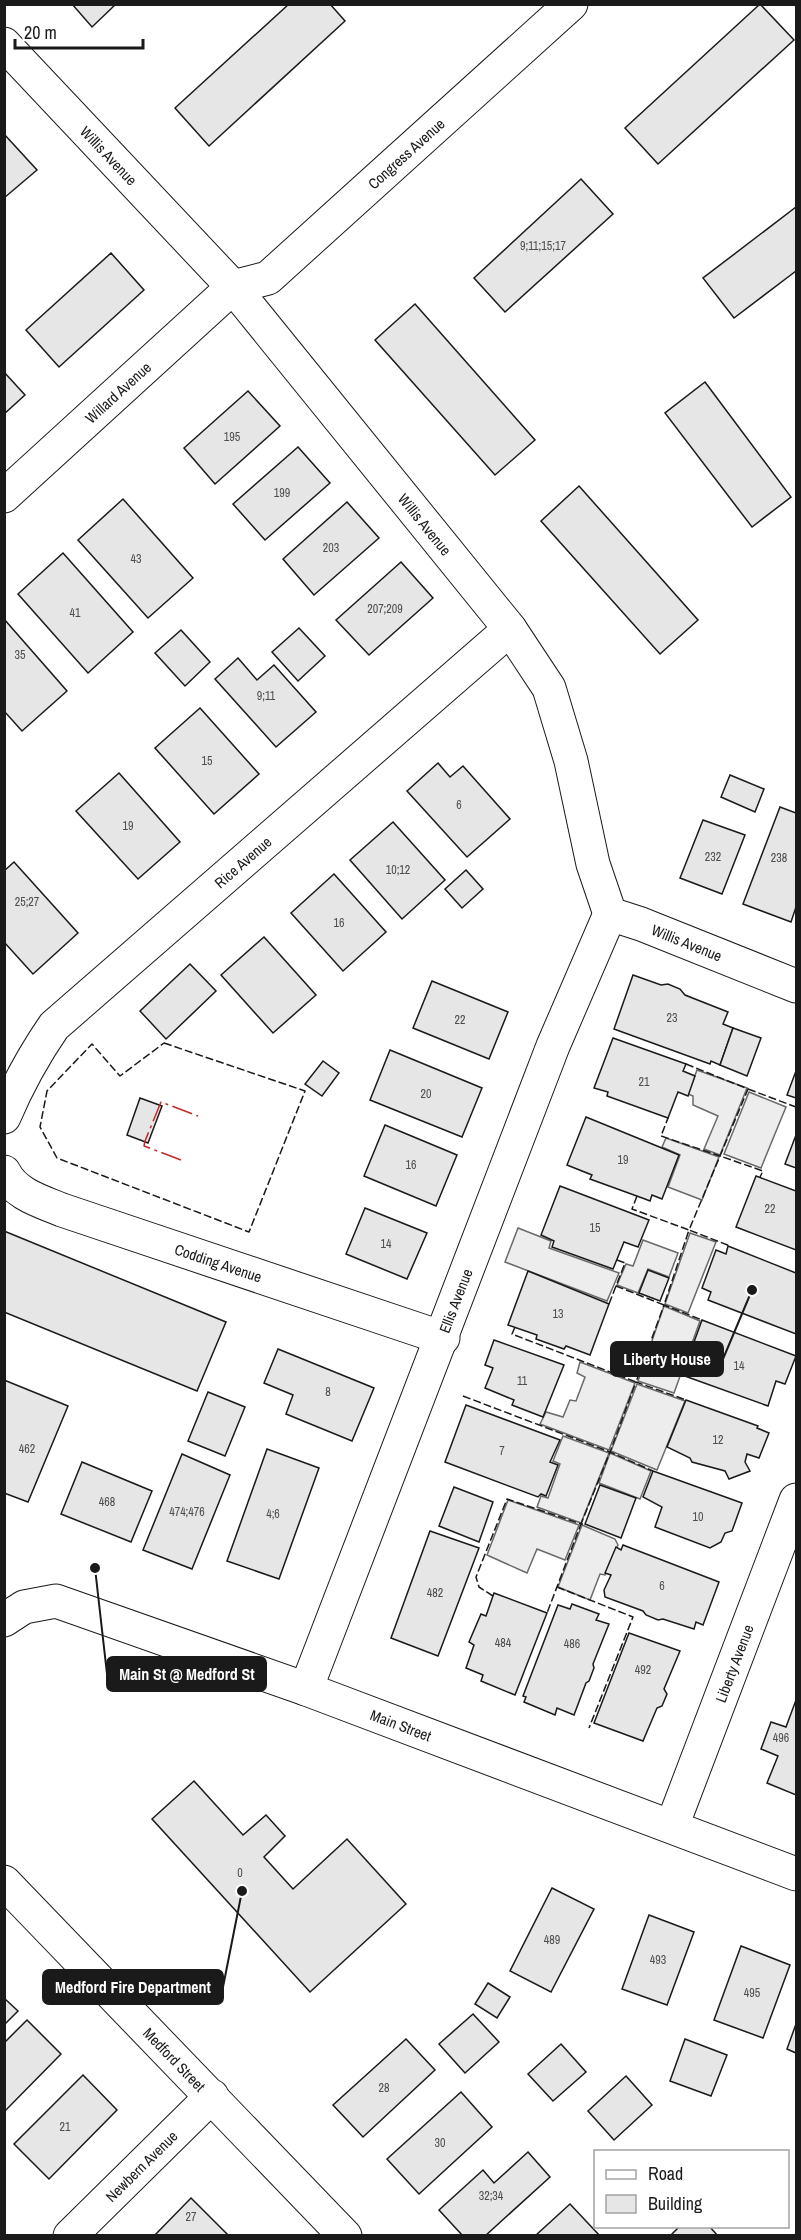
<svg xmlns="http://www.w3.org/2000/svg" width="801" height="2240" font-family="'Archivo Narrow',sans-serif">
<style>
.built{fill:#ededed;stroke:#6a6a6a;stroke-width:1.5}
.building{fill:#e6e6e6;stroke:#1a1a1a;stroke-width:1.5}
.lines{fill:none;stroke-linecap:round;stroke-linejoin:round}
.minor-casing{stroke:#1a1a1a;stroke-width:35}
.major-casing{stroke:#1a1a1a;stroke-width:35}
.minor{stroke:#fff;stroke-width:33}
.major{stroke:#fff;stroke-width:33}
.fence{stroke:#1a1a1a;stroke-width:1.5;stroke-dasharray:8 3;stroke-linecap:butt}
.power{stroke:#c62828;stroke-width:1.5;stroke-dasharray:21 4.5 3 4.5;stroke-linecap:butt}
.labels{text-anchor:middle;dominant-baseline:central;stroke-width:4.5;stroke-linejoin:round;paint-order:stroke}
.number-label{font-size:12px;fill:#4d4d4d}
.street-label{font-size:15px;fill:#1a1a1a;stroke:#fff}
.leader{fill:none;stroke:#1a1a1a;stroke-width:2}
.callout-dot{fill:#1a1a1a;stroke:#fff;stroke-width:2}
.callout{fill:#1a1a1a;stroke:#1a1a1a;stroke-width:2}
.callout-label{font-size:16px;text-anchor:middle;font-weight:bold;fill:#fff}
</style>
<rect width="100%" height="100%" fill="#fff"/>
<g class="built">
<polygon points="697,1070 747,1088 720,1155 704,1149 718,1116 693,1105 693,1096 688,1094"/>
<polygon points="749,1092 786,1107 761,1168 724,1154"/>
<polygon points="666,1138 719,1157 702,1200 668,1187 680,1155 662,1147"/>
<polygon points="518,1228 551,1241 549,1248 619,1273 607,1301 505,1262"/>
<polygon points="690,1233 716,1242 688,1313 665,1304"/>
<polygon points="643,1240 678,1253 669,1277 648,1269 638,1293 617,1285 626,1264 633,1266"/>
<polygon points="664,1306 700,1321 674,1393 638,1381"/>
<polygon points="580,1362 635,1383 609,1450 540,1424 546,1412 563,1417 570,1400 576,1401 585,1377 577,1373"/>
<polygon points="637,1384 685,1401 657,1470 611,1451"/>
<polygon points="563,1436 609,1453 581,1523 537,1507 541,1496 548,1498 560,1464 553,1461"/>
<polygon points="610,1453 651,1471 640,1499 599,1483"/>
<polygon points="508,1500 579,1525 565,1560 537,1549 527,1573 487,1555"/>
<polygon points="582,1525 615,1539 618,1545 605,1575 600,1574 590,1600 558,1587"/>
</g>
<g class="building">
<polygon points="72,4 116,4 92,27"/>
<polygon points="289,4 330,4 345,21 209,146 175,108"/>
<polygon points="760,4 794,40 658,164 625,128"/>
<polygon points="4,134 37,170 4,198"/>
<polygon points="581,179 613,214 505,312 474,278"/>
<polygon points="796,207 796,271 734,318 703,278"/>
<polygon points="111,253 144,290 59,367 26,330"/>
<polygon points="415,304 535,440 495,475 375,340"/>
<polygon points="4,372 25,395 4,414"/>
<polygon points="705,382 791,497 752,527 665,413"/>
<polygon points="248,391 280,426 215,484 184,448"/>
<polygon points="298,447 330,483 265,540 233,504"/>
<polygon points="579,486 698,620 660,654 541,521"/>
<polygon points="123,499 193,578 148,618 78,540"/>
<polygon points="347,502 379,538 314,595 283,559"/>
<polygon points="63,553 133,632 88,673 18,594"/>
<polygon points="401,562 433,598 369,655 336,620"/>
<polygon points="4,619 67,691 22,731 4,711"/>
<polygon points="299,628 325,656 298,681 272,652"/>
<polygon points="181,630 210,662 185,686 155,653"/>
<polygon points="238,658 257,680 274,665 316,712 276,747 215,679"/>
<polygon points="200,708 259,774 214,814 155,748"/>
<polygon points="438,763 450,777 463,766 510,819 467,857 407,791"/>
<polygon points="119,773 180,842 138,879 76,811"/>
<polygon points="730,775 764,789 755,812 721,797"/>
<polygon points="780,807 796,813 796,907 791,922 743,904"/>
<polygon points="703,820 745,835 722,894 680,878"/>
<polygon points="393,822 445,880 402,919 350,860"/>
<polygon points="14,862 78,933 33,974 4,942 4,871"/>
<polygon points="466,870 483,889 462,908 445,889"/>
<polygon points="334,874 386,932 343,971 291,913"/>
<polygon points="264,937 316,995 273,1033 221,975"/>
<polygon points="190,964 216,991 166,1039 140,1011"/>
<polygon points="633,975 661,985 668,984 680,989 685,995 728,1012 723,1024 733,1028 720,1065 711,1061 710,1064 614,1029"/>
<polygon points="432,981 508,1012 489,1059 413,1028"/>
<polygon points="733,1028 761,1038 747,1076 720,1065"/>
<polygon points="613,1038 686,1064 683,1071 695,1076 688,1096 678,1092 668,1118 607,1096 608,1092 594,1088"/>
<polygon points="390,1050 482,1088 462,1137 370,1100"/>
<polygon points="323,1061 339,1073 322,1096 305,1084"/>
<polygon points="796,1071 796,1098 787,1095"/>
<polygon points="140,1098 162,1106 148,1143 127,1135"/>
<polygon points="586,1117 679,1155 662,1199 652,1195 650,1201 645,1199 590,1179 592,1175 567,1165"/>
<polygon points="385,1125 457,1155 436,1206 364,1176"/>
<polygon points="796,1135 796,1168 785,1164"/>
<polygon points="756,1176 796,1191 796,1250 736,1227"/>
<polygon points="560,1186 649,1220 638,1247 624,1242 613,1269 552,1247 554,1241 541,1235"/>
<polygon points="365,1208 427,1233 407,1279 346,1254"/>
<polygon points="4,1231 226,1322 197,1391 4,1312"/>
<polygon points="728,1246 796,1273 796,1334 708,1300 711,1292 702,1288 716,1250 726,1254"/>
<polygon points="648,1270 669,1278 660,1301 639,1293"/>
<polygon points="528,1271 609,1304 590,1355 566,1346 564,1349 536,1339 537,1335 508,1325"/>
<polygon points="702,1320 796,1356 785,1384 776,1381 768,1406 682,1375"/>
<polygon points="494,1340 564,1365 543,1417 512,1405 514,1400 485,1388 493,1368 485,1365"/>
<polygon points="278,1349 374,1388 352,1441 286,1414 293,1395 264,1383"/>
<polygon points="4,1380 68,1406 28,1502 4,1493"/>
<polygon points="208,1392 245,1407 225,1456 188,1441"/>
<polygon points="686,1400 758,1426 757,1428 769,1433 759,1458 747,1454 745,1462 750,1471 729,1479 725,1471 692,1462 690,1458 667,1447"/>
<polygon points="466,1405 560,1440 550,1462 558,1465 546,1496 541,1494 538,1497 445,1462"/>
<polygon points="267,1449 319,1468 279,1579 227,1561"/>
<polygon points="182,1454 230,1475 192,1569 143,1550"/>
<polygon points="82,1462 152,1491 131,1542 61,1514"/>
<polygon points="653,1471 742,1503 732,1531 725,1533 721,1542 710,1548 655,1527 662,1507 643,1497"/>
<polygon points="600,1485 636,1498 621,1538 585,1524"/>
<polygon points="454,1487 493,1502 479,1542 439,1526"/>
<polygon points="430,1531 479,1548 438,1656 391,1638"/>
<polygon points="623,1545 719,1582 703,1625 696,1622 694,1629 663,1619 658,1620 646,1615 643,1611 605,1597 604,1590 611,1575 605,1573 616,1547 621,1550"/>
<polygon points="494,1593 547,1613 515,1695 481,1681 483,1675 466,1668 474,1645 469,1642 481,1614 486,1616"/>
<polygon points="572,1604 599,1614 596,1620 609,1624 593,1664 594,1668 589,1681 586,1683 574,1715 557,1708 555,1715 524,1702 526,1697 523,1696 558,1605 570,1609"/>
<polygon points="629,1633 680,1651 664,1689 667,1694 662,1706 657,1708 643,1741 594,1723"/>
<polygon points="796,1700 796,1795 767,1783 778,1756 761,1749 771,1722 786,1727"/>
<polygon points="194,1781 243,1835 266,1815 285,1836 264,1857 293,1889 347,1839 406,1904 310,1992 152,1819"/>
<polygon points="552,1888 594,1909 551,1992 510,1971"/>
<polygon points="649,1915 694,1932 667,2005 622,1989"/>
<polygon points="741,1946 790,1965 763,2038 714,2020"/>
<polygon points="488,1983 510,1997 497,2018 475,2004"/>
<polygon points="4,1998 18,2011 4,2025"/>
<polygon points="473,2014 499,2042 465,2073 439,2044"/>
<polygon points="27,2020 61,2054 4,2112 4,2043"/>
<polygon points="796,2024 796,2053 787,2049"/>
<polygon points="406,2039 435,2070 363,2137 333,2105"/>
<polygon points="685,2039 727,2055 711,2096 670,2081"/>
<polygon points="561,2044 586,2072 553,2101 528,2074"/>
<polygon points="83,2075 117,2110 49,2179 14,2144"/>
<polygon points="626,2076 652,2105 614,2140 588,2111"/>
<polygon points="461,2092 492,2127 419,2194 387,2159"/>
<polygon points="528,2152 550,2177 485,2236 463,2236 439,2210 483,2170 494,2183"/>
<polygon points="191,2198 229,2236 154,2236"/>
<polygon points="570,2204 600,2236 535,2236"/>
<polygon points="680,2226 709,2226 718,2236 670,2236"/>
</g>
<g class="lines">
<defs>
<g id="minor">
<path id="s1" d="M4,44l229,243 277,342 39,59 22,73 22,103 17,50"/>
<path id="s2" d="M4,496l229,-209 35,-9 303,-274"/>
<path id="s3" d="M610,914l31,10 155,62"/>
<path id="s4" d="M4,1117c14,-33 30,-62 50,-91l456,-397"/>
<path id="s5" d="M4,1172c11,22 36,29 58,38l381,128"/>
<path id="s6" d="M4,1620l20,-13 32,-6 250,88 490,185"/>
<path id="s7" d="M306,1689l247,-643 57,-132"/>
<path id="s8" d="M672,1826l124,-326"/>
<path id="s9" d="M70,2236l142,-140"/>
</g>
<g id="major">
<path id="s10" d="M4,1882l341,354"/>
</g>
</defs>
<use href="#minor" class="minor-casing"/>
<use href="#major" class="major-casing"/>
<use href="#minor" class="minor"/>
<use href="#major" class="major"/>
<g class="fence">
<polygon points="164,1043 305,1091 249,1232 57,1158 40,1127 47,1091 92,1044 120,1076"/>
<polyline points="686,1064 748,1089 720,1156 763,1171 760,1177"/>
<polyline points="748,1089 796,1107"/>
<polyline points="637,1196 632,1209 689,1230 720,1156 661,1136 668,1118"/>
<polyline points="617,1260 625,1263 616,1286 664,1305 689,1230 730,1246"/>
<polyline points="609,1304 616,1286"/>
<polyline points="515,1327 512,1334 636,1382 664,1305 702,1320"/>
<polyline points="463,1396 610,1452 636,1382 686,1400"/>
<polyline points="583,1524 581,1524 610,1452 653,1471"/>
<polyline points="557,1587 633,1617 589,1728"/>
<polyline points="493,1596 479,1587 476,1577 507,1499 581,1524 547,1613"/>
</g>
<polyline class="power" points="181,1160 144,1146 145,1141 161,1102 198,1116"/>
</g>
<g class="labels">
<g class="number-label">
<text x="543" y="246">9;11;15;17</text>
<text x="232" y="437">195</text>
<text x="282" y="493">199</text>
<text x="331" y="548">203</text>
<text x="136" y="559">43</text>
<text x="385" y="609">207;209</text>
<text x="75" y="613">41</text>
<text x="20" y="655">35</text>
<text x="266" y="696">9;11</text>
<text x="207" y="761">15</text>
<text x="459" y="805">6</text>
<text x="128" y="826">19</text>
<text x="713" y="857">232</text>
<text x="779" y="858">238</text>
<text x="398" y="870">10;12</text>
<text x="27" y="902">25;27</text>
<text x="339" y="923">16</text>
<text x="672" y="1018">23</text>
<text x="460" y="1020">22</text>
<text x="644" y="1082">21</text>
<text x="426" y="1094">20</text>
<text x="623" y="1160">19</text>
<text x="411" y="1165">16</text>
<text x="770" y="1209">22</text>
<text x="595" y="1228">15</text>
<text x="386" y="1244">14</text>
<text x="558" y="1314">13</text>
<text x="739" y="1366">14</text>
<text x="522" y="1381">11</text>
<text x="328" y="1392">8</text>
<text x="718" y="1440">12</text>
<text x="27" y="1449">462</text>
<text x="502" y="1451">7</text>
<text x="107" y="1502">468</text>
<text x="187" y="1512">474;476</text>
<text x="273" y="1514">4;6</text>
<text x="698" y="1517">10</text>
<text x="662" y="1586">6</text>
<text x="435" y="1593">482</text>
<text x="503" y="1643">484</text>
<text x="572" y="1644">486</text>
<text x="643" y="1670">492</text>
<text x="781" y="1738">496</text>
<text x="240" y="1873">0</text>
<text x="552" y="1940">489</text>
<text x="658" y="1960">493</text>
<text x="752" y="1993">495</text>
<text x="384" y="2088">28</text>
<text x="65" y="2127">21</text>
<text x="440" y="2143">30</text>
<text x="491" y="2196">32;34</text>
<text x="191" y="2217">27</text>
</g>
<g class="street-label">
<text stroke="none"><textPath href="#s2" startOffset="532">Congress Avenue</textPath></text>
<text stroke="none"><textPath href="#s1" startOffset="153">Willis Avenue</textPath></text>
<text stroke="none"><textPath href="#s2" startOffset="154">Willard Avenue</textPath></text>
<text stroke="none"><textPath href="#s1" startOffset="639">Willis Avenue</textPath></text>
<text stroke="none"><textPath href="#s4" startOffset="354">Rice Avenue</textPath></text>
<text stroke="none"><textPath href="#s3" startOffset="82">Willis Avenue</textPath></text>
<text stroke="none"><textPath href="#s5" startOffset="236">Codding Avenue</textPath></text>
<text stroke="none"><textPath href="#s7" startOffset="416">Ellis Avenue</textPath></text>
<text stroke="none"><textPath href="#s8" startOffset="174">Liberty Avenue</textPath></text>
<text stroke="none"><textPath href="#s6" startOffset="423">Main Street</textPath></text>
<text stroke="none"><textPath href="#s10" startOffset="246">Medford Street</textPath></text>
<text stroke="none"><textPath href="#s9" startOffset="100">Newbern Avenue</textPath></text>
</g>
</g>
<path class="leader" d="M752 1290L723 1359M95 1568L107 1674M242 1891L223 1987"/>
<g class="callout-dot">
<circle cx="752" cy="1290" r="6"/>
<circle cx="95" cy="1568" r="6"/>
<circle cx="242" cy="1891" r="6"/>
</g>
<g class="callout">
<rect x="611" y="1342" width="112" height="34" rx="6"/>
<rect x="107" y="1657" width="159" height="34" rx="6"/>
<rect x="43" y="1970" width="180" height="34" rx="6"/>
</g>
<g class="callout-label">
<text x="667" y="1365">Liberty House</text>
<text x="187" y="1680">Main St @ Medford St</text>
<text x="133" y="1993">Medford Fire Department</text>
</g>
<rect width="801" height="2240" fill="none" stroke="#1a1a1a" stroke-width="12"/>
<rect x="594" y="2150" width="195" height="78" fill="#ffffff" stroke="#a3a3a3" stroke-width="1.5"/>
<rect x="606" y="2170" width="30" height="9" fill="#ffffff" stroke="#a3a3a3" stroke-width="1.5"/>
<text x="648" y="2180" font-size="18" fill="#1a1a1a">Road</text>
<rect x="606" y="2195" width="30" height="18" fill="#e6e6e6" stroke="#a3a3a3" stroke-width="1.5"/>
<text x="648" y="2210" font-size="18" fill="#1a1a1a">Building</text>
<path d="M15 39v9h128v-9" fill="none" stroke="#1a1a1a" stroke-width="3"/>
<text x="24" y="39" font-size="18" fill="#1a1a1a" stroke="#ffffff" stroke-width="4.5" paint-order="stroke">20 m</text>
</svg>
